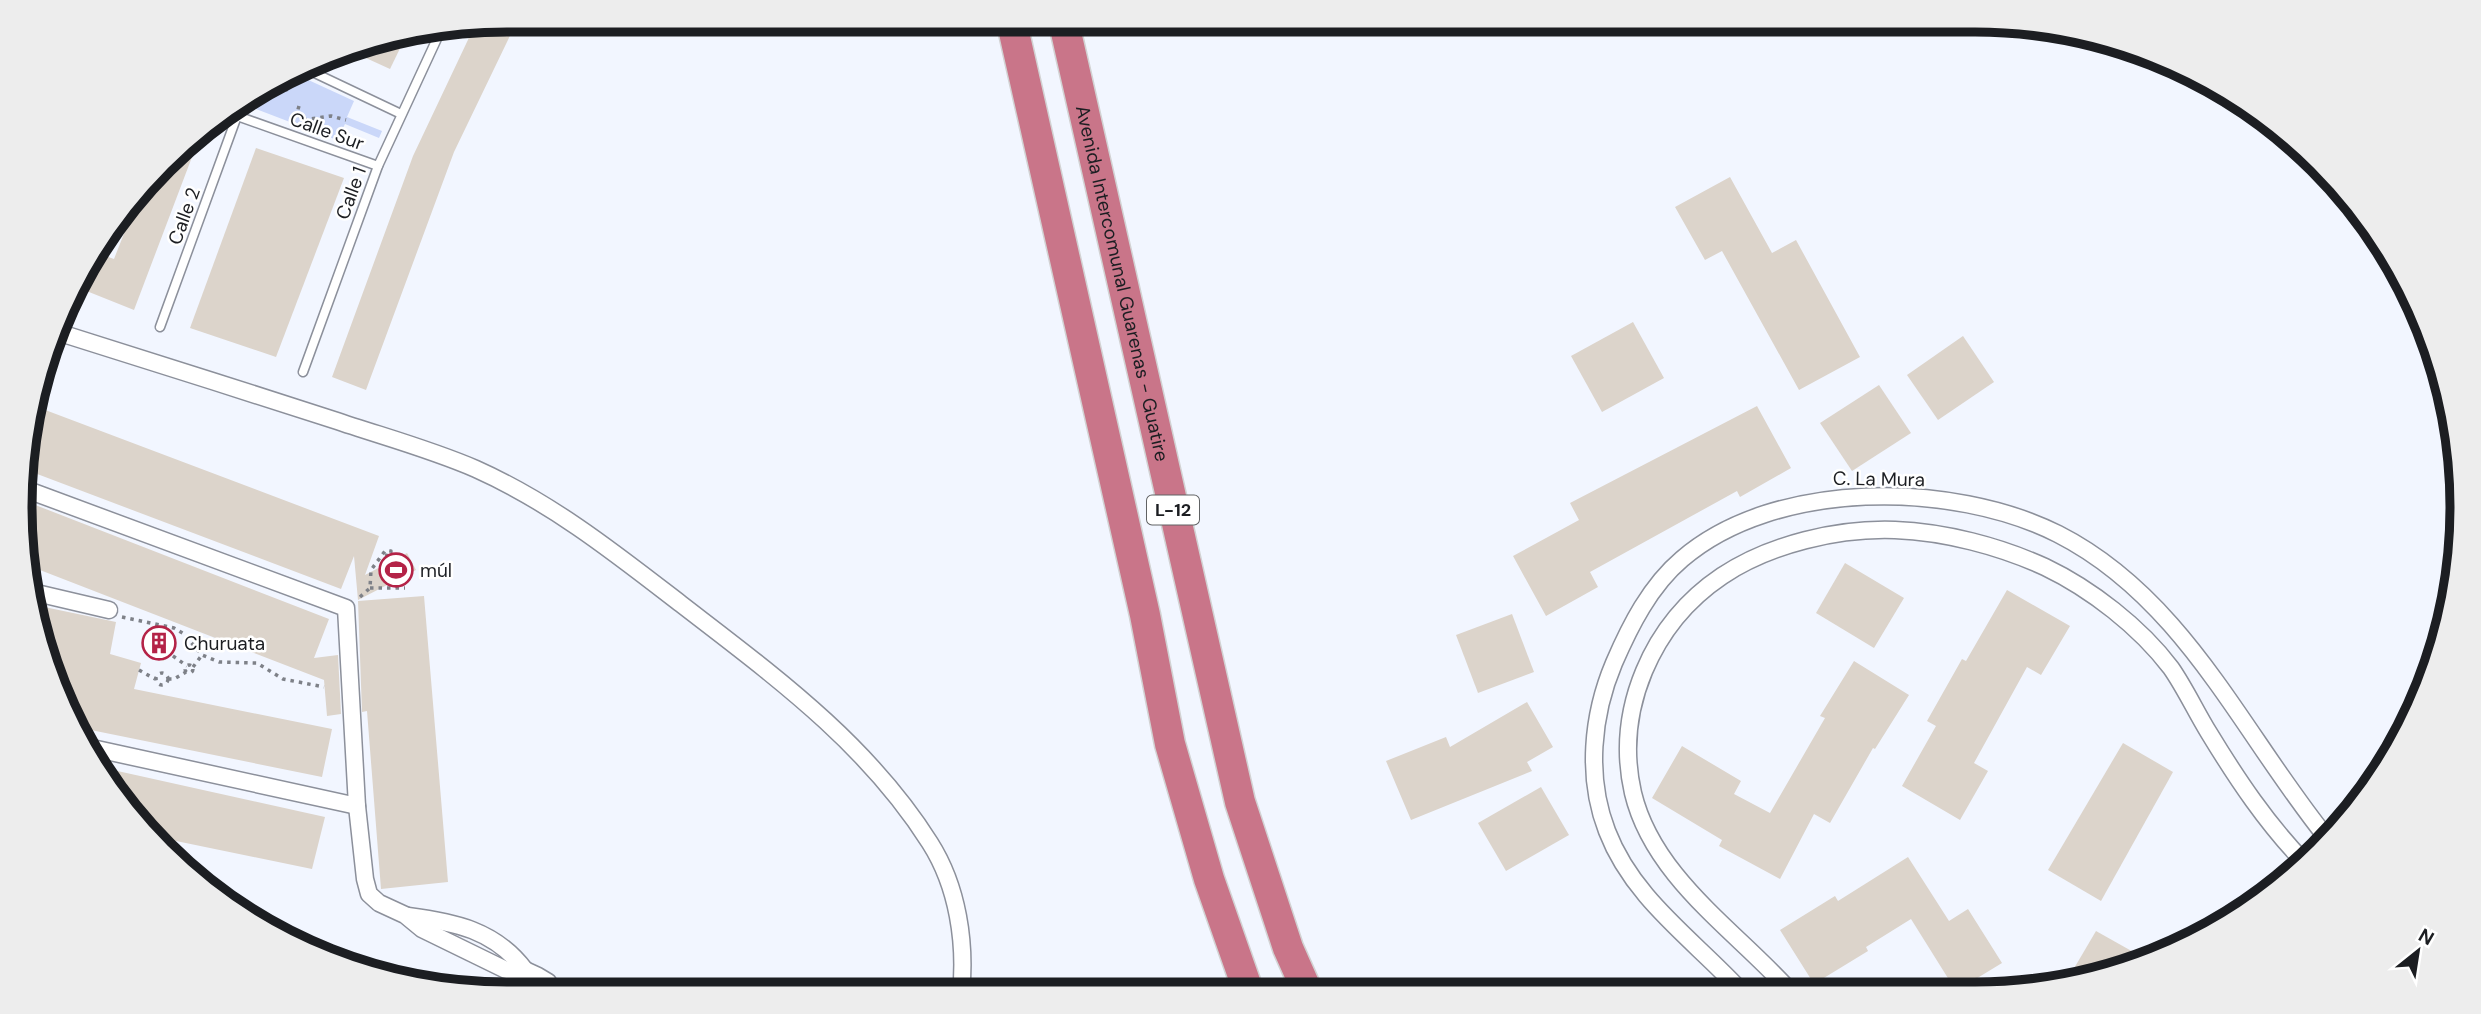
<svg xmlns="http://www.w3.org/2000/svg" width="2481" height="1014" font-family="'DM Sans',sans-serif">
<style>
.green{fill:#cad7f9}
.building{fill:#dcd4cb}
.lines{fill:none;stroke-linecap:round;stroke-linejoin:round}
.lane-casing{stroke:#8c909b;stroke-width:11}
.street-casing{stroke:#8c909b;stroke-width:19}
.highway-casing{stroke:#d2d2d3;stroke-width:33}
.path{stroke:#7e8188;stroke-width:3.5;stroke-dasharray:3.5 5;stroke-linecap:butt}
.lane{stroke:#fff;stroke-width:8}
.street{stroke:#fff;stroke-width:16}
.highway{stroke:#c97589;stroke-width:30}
.labels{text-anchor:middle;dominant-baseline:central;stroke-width:5;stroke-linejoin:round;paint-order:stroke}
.shield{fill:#fff;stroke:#606264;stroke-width:2}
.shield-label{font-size:18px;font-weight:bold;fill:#1c1e22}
.street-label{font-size:19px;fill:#1c1e22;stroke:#fff}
.poi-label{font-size:19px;fill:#1c1e22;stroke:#fff;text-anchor:start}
.rim{fill:none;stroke:#1c1e22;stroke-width:9}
</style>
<rect width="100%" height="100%" fill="#f2f6ff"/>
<polygon class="green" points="291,72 354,101 347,117 382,131 379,138 345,124 337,140 238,102 263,84"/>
<g class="building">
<polygon points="507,19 518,19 454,152 366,390 332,377 413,156 475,25"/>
<polygon points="406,36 390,69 344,48 350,45"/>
<polygon points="203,128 134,310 74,286 94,252 114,259 138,198 186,140"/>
<polygon points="256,148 344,178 276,357 190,328"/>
<polygon points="1730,177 1772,253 1796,240 1860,357 1799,390 1722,251 1705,260 1675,207"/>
<polygon points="1633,322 1664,378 1602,412 1571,356"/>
<polygon points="1963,336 1994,382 1938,420 1907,375"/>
<polygon points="1879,385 1911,433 1852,471 1820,423"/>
<polygon points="32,405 379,536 365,575 407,553 416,570 358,600 354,556 341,589 24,469 23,443"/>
<polygon points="1757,406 1791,468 1740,497 1737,491 1590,572 1598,587 1546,616 1513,556 1579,520 1570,503"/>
<polygon points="25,501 329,619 314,658 338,655 341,714 327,716 324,680 27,565"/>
<polygon points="1845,563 1904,598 1874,648 1816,613"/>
<polygon points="2007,590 2070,626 2041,675 2027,667 1974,763 1988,771 1960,820 1902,786 1936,726 1927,721 1962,659 1966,661"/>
<polygon points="424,596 448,882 381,889 367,711 362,712 358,601"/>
<polygon points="30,604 116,622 110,654 141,663 134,689 332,729 322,777 76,727"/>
<polygon points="1512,614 1534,672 1478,693 1456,635"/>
<polygon points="154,630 171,633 164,661 148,656"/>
<polygon points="1854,661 1909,695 1875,749 1873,748 1830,823 1814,814 1780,879 1719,846 1722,840 1652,798 1682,746 1741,781 1734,794 1770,813 1825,718 1820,716"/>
<polygon points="1527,702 1553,747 1527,762 1532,771 1411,820 1386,761 1446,737 1450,747"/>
<polygon points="2123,743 2173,772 2101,901 2048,870"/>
<polygon points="95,766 325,817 312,869 147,835"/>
<polygon points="1541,787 1569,835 1506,871 1478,823"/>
<polygon points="1908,857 1949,921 1968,909 2002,963 1956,991 1911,919 1866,947 1868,951 1814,984 1780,930 1835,896 1838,901"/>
<polygon points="2096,931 2144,958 2066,982"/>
</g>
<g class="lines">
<defs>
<g id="lane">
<polyline points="302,67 401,114"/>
<polyline points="226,112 378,166"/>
<polyline points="160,327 237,116"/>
<polyline points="303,372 378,166 441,30"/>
</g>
<g id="street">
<path d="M54,331c93,29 187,59 280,89 47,16 96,29 142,49 76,34 139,84 205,135 92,71 186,139 249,239 28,44 36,100 31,150"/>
<polyline points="25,489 346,608 357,806 365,879 369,894 379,903 405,915 422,929 506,970 525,970 538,976 548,982 555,995"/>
<polyline points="28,591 109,610"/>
<polyline points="83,746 357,806"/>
<path d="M408,916c46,6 87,14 117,54"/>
<path d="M1741,991c-48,-52 -108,-92 -134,-160 -21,-54 -15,-116 7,-168 16,-37 36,-77 68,-104 93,-80 271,-78 376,-25 126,64 184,199 269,304"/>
<path d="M1790,991c-55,-61 -137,-114 -157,-198 -19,-83 19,-170 89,-217 48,-32 116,-48 173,-46 50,2 104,16 150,37 46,22 95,60 126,101 14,20 25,44 38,65 28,46 58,91 96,130"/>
</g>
<g id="highway">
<polyline points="1011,19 1145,615 1170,744 1209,879 1249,993"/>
<path id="s1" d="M1063,19l177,783 48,146 20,45"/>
</g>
</defs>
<use href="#lane" class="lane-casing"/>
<use href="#street" class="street-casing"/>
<use href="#highway" class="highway-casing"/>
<g class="path">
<polyline points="269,82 290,91"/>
<polyline points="254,91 256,95 262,93 259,87"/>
<polyline points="299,106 297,113 303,120 331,116 346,120"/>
<polyline points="370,588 405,588"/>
<polyline points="360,597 370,588 371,570 385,551 391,551 390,556 385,555"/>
<polyline points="122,617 174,628 184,634 202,655 219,662 257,663 283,679 324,687"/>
<polyline points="166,651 187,666"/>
<circle cx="189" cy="669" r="4"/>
<polyline points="193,667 202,655"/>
<polyline points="139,670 155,679"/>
<circle cx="162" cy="679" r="6"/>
<polyline points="168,679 174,679 186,672"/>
</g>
<use href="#lane" class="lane"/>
<use href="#street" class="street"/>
<use href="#highway" class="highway"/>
</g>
<defs>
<symbol id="stadium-ring" viewBox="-11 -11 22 22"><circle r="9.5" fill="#fff" stroke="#b42347" stroke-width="1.5"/><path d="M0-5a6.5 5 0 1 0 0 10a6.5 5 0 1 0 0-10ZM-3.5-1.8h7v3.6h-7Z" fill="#b42347"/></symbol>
<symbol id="building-ring" viewBox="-11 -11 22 22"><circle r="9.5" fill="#fff" stroke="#b42347" stroke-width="1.5"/><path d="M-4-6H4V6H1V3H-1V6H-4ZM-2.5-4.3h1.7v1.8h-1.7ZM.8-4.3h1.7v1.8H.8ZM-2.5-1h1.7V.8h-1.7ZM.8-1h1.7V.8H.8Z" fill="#b42347"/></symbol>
</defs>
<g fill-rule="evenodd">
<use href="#stadium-ring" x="377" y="551" width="38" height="38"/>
<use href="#building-ring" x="140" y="624" width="38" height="38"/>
</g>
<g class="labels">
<rect class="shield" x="1147" y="495.5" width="52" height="29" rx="5"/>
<g class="shield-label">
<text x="1173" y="510">L-12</text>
</g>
<g class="street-label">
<text transform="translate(327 131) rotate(20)">Calle Sur</text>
<text transform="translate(351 193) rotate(-70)">Calle 1</text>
<text transform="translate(184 216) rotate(-70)">Calle 2</text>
<text stroke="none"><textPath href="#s1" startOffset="271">Avenida Intercomunal Guarenas - Guatire</textPath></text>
<text transform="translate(1879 479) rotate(1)">C. La Mura</text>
</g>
<g class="poi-label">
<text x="420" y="570">múl</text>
<text x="184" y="643">Churuata</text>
</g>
</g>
<path d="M0 0H2481V1014H0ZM507 32H1975A475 475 0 0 1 2450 507V507A475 475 0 0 1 1975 982H507A475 475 0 0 1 32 507V507A475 475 0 0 1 507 32Z" fill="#ededed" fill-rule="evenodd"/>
<path class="rim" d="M507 32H1975A475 475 0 0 1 2450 507V507A475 475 0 0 1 1975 982H507A475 475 0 0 1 32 507V507A475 475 0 0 1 507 32Z"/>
<g transform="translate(2418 951) rotate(30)" stroke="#ffffff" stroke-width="5" paint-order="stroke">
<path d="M0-5L12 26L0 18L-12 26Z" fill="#1c1e22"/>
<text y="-10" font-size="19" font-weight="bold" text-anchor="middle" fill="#1c1e22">N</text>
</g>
</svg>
